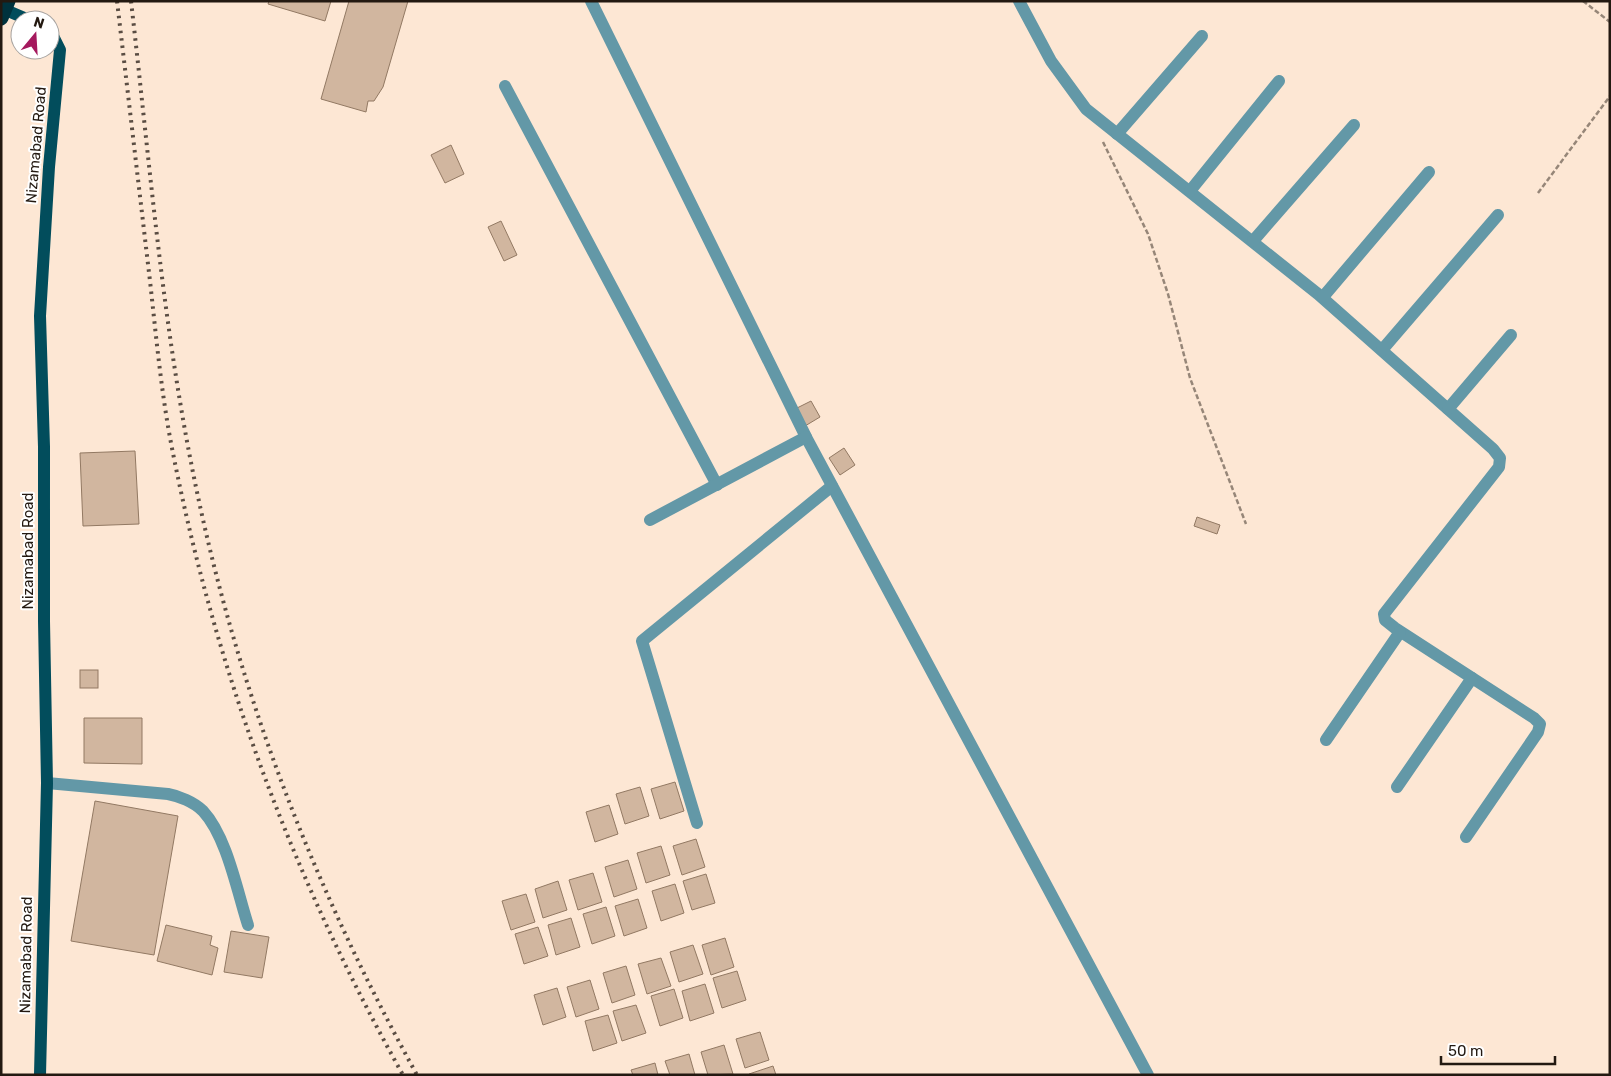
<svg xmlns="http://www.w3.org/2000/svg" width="1611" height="1076" font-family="Rubik,sans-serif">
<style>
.building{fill:#d1b69f;stroke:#927963}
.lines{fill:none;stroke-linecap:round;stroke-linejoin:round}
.path{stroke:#968678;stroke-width:2.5;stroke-dasharray:5 2.5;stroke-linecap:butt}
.minor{stroke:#6398a7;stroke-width:12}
.major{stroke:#024d5c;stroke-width:12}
.rail{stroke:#5a4d43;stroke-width:4;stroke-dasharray:2.5 5;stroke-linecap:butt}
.highway-bridge{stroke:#00323d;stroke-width:15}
.labels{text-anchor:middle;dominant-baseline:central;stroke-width:4;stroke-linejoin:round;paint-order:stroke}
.street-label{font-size:15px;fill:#231911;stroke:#fff}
</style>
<rect width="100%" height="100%" fill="#fde7d4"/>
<g class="building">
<polygon points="269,1 331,1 325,21 268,4"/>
<polygon points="349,1 408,1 383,87 374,101 368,101 366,112 321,99"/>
<polygon points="451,145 464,174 445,183 431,155"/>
<polygon points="501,221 517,255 504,261 488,227"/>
<polygon points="811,401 820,417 805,426 795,409"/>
<polygon points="844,448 855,465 840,475 829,458"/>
<polygon points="135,451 139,524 83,526 80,453"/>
<polygon points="1197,517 1220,525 1217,534 1194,526"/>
<rect x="80" y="670" width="18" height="18"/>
<polygon points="84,718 142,718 142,764 84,763"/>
<polygon points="675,782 684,811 660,819 651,789"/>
<polygon points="640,787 649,816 625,824 616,794"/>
<polygon points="95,801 178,816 154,955 71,941"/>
<polygon points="609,805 618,834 595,842 586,812"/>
<polygon points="696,839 705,867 682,875 673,846"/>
<polygon points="661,846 670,875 646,883 637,853"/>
<polygon points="628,860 637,889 614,897 605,867"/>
<polygon points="593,873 602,902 578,910 569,880"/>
<polygon points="706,874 715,903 692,910 683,881"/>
<polygon points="558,881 567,910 543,918 535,889"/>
<polygon points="675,884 684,913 661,921 652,891"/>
<polygon points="526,894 535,922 511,930 502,901"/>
<polygon points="638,899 647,928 624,936 615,906"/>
<polygon points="606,907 615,936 592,944 583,914"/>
<polygon points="571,918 580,947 556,955 548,925"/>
<polygon points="166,925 212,936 210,945 218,948 212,975 157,961"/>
<polygon points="538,927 548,956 524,964 515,934"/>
<polygon points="231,931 269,937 262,978 224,972"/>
<polygon points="725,938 734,967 711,975 702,945"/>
<polygon points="693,945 703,974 679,982 670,952"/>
<polygon points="661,958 671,986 647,994 638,964"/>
<polygon points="626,966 635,995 612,1003 603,973"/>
<polygon points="737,971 746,1000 722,1008 713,978"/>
<polygon points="590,980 599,1009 576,1017 567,987"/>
<polygon points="705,984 714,1013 690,1021 682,991"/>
<polygon points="557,988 566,1017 543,1025 534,995"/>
<polygon points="674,989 683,1018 660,1026 651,996"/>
<polygon points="636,1005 646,1033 622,1041 613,1011"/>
<polygon points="608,1015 617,1043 593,1051 585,1021"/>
<polygon points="760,1032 769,1060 745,1068 736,1039"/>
<polygon points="724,1045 733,1074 708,1075 701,1052"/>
<polygon points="689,1054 695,1075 670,1075 665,1061"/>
<polygon points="655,1063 658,1075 633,1075 631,1070"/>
<polygon points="773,1066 776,1075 749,1075 749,1074"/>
</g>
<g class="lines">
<g class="path">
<polyline points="1583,1 1610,22"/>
<polyline points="1103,142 1148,234 1168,294 1190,378 1246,524"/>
<polyline points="1538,193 1610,96"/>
</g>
<g class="minor">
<polyline points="591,1 806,437 1148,1075"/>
<polyline points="1019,1 1051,61 1086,109 1318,294 1493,449 1500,458 1499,467 1384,614 1385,620 1395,628 1534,718 1540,724 1538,732 1466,837"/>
<polyline points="505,86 717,485"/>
<polyline points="1117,134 1202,36"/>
<polyline points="1190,191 1279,81"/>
<polyline points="1253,241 1354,125"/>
<polyline points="1323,297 1429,172"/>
<polyline points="1382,350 1498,215"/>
<polyline points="1448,409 1511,335"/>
<polyline points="650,520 806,437"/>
<polyline points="1326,740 1400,632"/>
<path d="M47,783l121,11c11,2 26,8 35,17 24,26 34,80 45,114"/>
<polyline points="1397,787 1472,678"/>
<polyline points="697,823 642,641 832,486"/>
</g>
<g class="major">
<polyline points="1,8 29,20"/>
<polyline points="40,1075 47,783 44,621 44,447 40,316 49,167 60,50 50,30"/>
</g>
<g class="rail">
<path d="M117,1c11,93 22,187 33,280 6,54 11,109 21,162 43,223 121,434 232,632"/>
<path d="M131,1c19,164 32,330 66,491 43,205 119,400 220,583"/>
</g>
<polyline class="highway-bridge" points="1,18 8,1"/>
</g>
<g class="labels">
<g class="street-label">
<text transform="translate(36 145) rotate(-85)">Nizamabad Road</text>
<text transform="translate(28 551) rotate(-90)">Nizamabad Road</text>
<text transform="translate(26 955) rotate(-89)">Nizamabad Road</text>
</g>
</g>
<rect width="1611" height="1076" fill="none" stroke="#231911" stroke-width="5"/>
<g transform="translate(35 35) rotate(18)"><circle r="24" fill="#ffffff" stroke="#a7a3a0"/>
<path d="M0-4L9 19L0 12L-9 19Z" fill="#a5195e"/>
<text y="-8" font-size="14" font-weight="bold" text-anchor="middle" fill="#231911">N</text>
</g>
<path d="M1441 1056v8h114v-8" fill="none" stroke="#231911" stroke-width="2.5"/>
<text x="1448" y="1056" font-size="15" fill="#231911" stroke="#ffffff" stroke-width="4" paint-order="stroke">50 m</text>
</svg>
